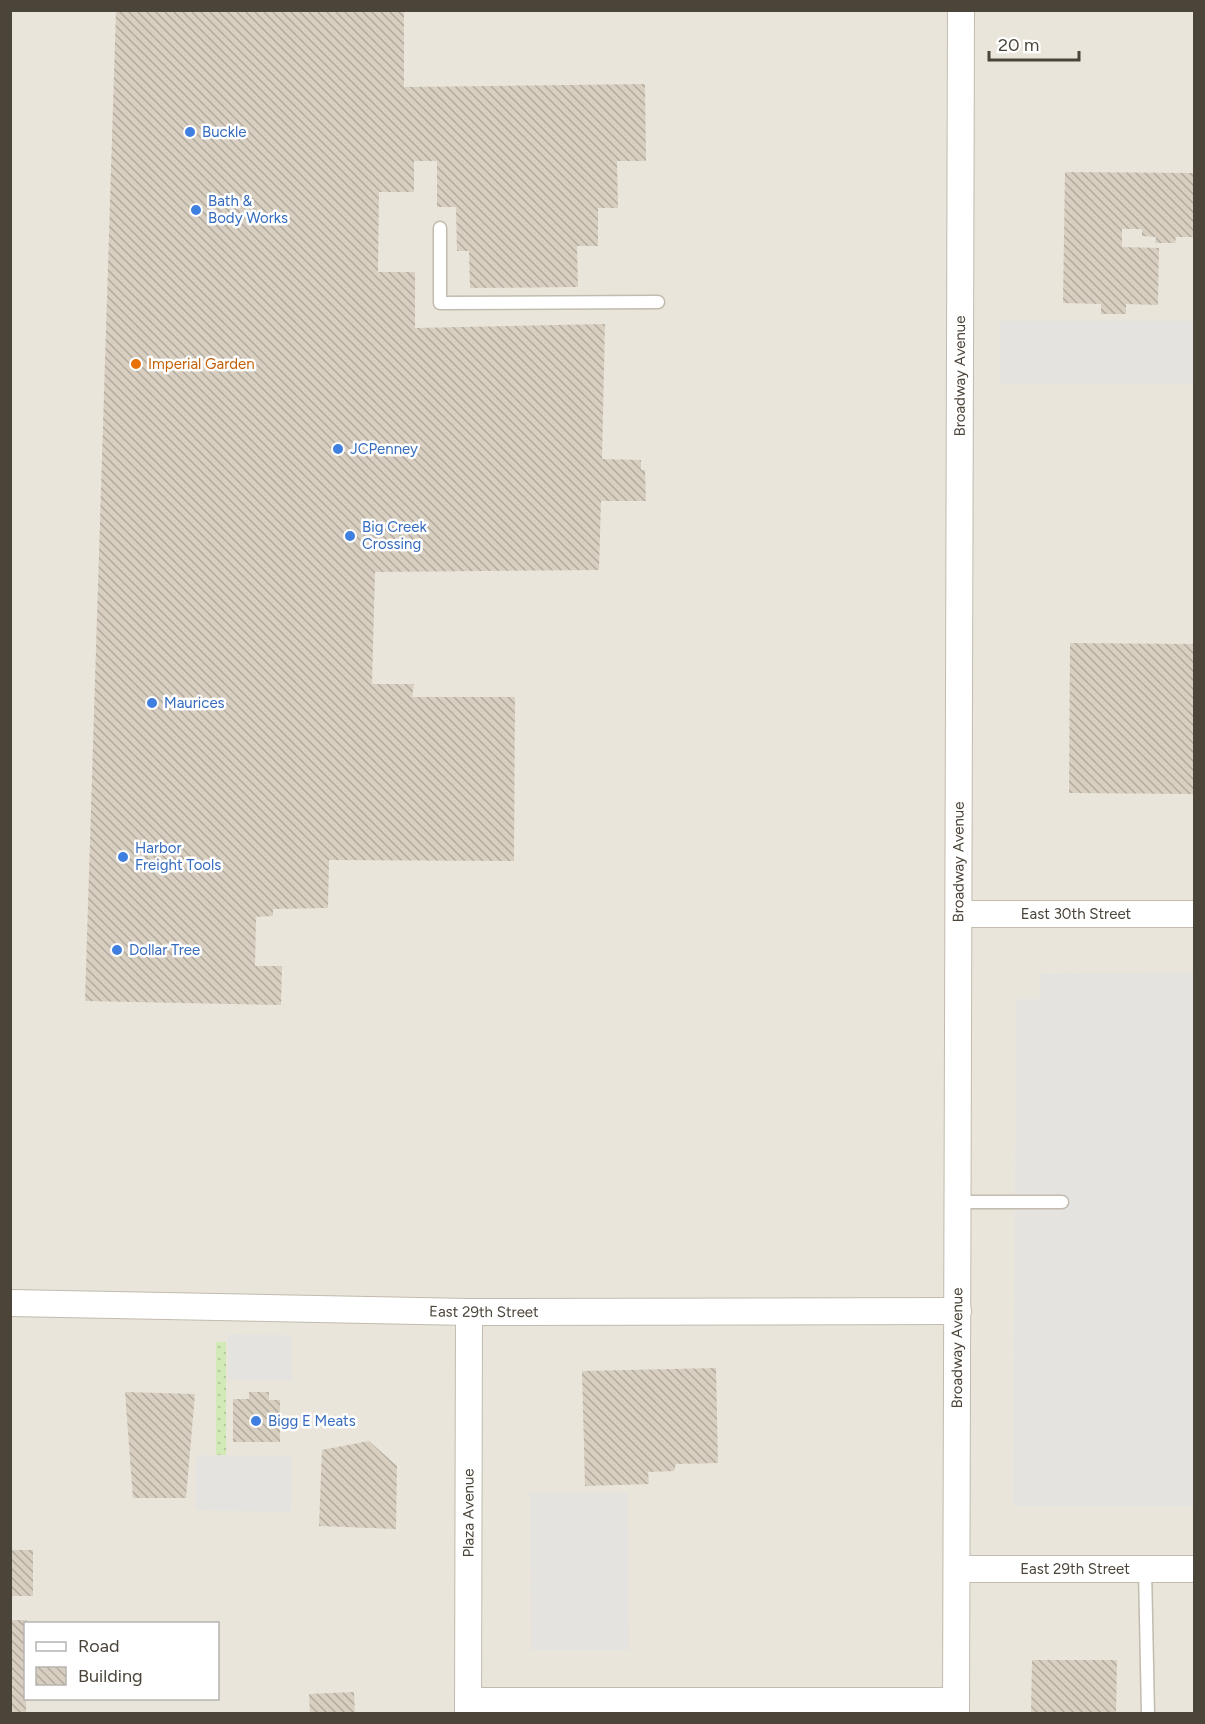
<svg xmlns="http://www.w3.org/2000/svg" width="1205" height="1724" font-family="Figtree,sans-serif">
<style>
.residential{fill:#eae5da;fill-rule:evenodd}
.grass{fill:url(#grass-dots)}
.parking{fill:#e5e3e0}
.building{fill:url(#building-back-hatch)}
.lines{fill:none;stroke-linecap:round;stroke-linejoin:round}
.service-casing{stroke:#c2bbae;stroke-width:15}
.minor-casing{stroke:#c2bbae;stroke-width:28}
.service{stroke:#fff;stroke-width:12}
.minor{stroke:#fff;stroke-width:26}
.shop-dot{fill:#3f7fe0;stroke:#fff;stroke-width:2}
.food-dot{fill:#e8710a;stroke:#fff;stroke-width:2}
.labels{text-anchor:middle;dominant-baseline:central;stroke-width:5;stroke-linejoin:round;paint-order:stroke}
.shop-label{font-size:15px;fill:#366cbe;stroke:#fff;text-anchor:start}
.food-label{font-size:15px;fill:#c56008;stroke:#fff;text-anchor:start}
.street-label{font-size:15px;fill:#4b4439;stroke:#fff}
</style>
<defs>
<pattern id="grass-dots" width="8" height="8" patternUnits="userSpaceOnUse" patternTransform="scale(1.5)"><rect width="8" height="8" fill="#d2eab5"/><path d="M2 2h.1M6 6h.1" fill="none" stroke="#b6ca9c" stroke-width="1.8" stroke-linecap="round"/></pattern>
<pattern id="building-back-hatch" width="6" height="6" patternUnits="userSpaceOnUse" patternTransform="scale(1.5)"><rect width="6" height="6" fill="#d8cfc1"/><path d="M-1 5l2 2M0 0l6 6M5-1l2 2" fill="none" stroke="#b1aa9e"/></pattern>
</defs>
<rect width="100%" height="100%" fill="#f6f3ec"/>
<path class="residential" d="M11,11h1183v1702l-1183,1zM26,1624h192v74h-192z"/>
<rect class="grass" x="216" y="1342" width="10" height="113"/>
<g class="parking">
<rect x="1000" y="321" width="194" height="63"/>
<polygon points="1194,973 1194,1506 1013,1506 1016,999 1039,999 1040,974"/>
<polygon points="228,1334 292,1335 292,1381 228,1380"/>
<polygon points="196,1455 292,1456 291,1512 195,1510"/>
<polygon points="530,1493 628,1493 629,1650 531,1650"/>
</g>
<g class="building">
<polygon points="116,10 404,10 404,87 645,84 646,161 617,161 618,208 598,208 598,246 577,246 578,287 470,288 469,251 457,251 456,207 437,207 437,161 414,161 414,192 379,192 378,272 415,272 415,328 605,324 602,459 641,460 641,470 645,470 646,501 601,501 599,570 375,572 372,684 414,684 412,697 515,697 514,861 329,860 328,908 273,909 273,916 256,917 255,966 282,966 281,1005 85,1001"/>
<polygon points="1065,172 1194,173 1194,237 1176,237 1175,243 1155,243 1156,237 1142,236 1142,229 1122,229 1122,247 1159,248 1158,305 1126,304 1126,314 1101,314 1101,304 1063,303"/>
<polygon points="1070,643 1194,644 1194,794 1069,793"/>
<polygon points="716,1368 718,1463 676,1464 674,1471 648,1472 649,1484 585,1486 582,1371"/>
<polygon points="125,1392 195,1394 186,1498 133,1498"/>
<polygon points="249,1392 269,1392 269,1400 280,1400 280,1442 233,1442 233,1399 249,1399"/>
<polygon points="369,1441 397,1466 396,1529 319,1526 322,1450"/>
<rect x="10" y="1550" width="23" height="46"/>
<polygon points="10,1620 27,1620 26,1714 10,1714"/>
<polygon points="1032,1660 1117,1660 1116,1714 1031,1714"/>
<polygon points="354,1692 355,1714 310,1714 309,1694"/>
</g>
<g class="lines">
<defs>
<g id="service">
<polyline points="440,228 440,303 658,302"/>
<polyline points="958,1202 1062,1202"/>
<polyline points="1145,1569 1148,1714"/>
</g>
<g id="minor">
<path id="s1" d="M959,914h235"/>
<path id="s2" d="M10,1303l459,9 489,-1"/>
<path id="s3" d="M957,1569h237"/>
<polyline points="468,1701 956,1701"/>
<path id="s4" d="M468,1714l1,-402"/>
<path id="s5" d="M956,1714l5,-1704"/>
</g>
</defs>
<use href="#service" class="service-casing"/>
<use href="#minor" class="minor-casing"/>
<use href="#service" class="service"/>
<use href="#minor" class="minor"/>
</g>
<g class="shop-dot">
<circle cx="190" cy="132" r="6"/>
<circle cx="196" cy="210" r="6"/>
<circle cx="338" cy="449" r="6"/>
<circle cx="350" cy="536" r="6"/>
<circle cx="152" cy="703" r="6"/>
<circle cx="123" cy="857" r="6"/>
<circle cx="117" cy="950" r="6"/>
<circle cx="256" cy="1421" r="6"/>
</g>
<circle class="food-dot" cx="136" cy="364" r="6"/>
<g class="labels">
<g class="shop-label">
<text x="202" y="132">Buckle</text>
<text x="208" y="201">Bath &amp;<tspan x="208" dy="17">Body Works</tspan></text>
<text x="350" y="449">JCPenney</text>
<text x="362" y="527">Big Creek<tspan x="362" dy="17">Crossing</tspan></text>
<text x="164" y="703">Maurices</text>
<text x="135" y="848">Harbor<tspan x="135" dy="17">Freight Tools</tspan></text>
<text x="129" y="950">Dollar Tree</text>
<text x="268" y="1421">Bigg E Meats</text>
</g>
<g class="food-label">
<text x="148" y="364">Imperial Garden</text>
</g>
<g class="street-label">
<text stroke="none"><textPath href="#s5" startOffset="1338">Broadway Avenue</textPath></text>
<text stroke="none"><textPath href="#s5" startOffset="852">Broadway Avenue</textPath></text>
<text stroke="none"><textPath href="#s1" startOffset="117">East 30th Street</textPath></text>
<text stroke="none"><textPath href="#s2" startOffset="474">East 29th Street</textPath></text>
<text stroke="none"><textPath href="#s5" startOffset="366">Broadway Avenue</textPath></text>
<text stroke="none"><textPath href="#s4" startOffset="201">Plaza Avenue</textPath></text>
<text stroke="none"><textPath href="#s3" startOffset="118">East 29th Street</textPath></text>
</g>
</g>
<rect width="1205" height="1724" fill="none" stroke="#4b4439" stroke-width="24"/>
<rect x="24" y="1622" width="195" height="78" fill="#ffffff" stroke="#b7b4b0" stroke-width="1.5"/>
<rect x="36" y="1642" width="30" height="9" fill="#ffffff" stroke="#b7b4b0" stroke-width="1.5"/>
<text x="78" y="1652" font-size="18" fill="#4b4439">Road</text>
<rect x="36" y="1667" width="30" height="18" fill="url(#building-back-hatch)" stroke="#b7b4b0" stroke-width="1.5"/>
<text x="78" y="1682" font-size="18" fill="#4b4439">Building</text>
<path d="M989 51v9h90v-9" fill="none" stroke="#4b4439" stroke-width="3"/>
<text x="998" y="51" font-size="18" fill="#4b4439" stroke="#ffffff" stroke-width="4.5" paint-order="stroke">20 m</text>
</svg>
